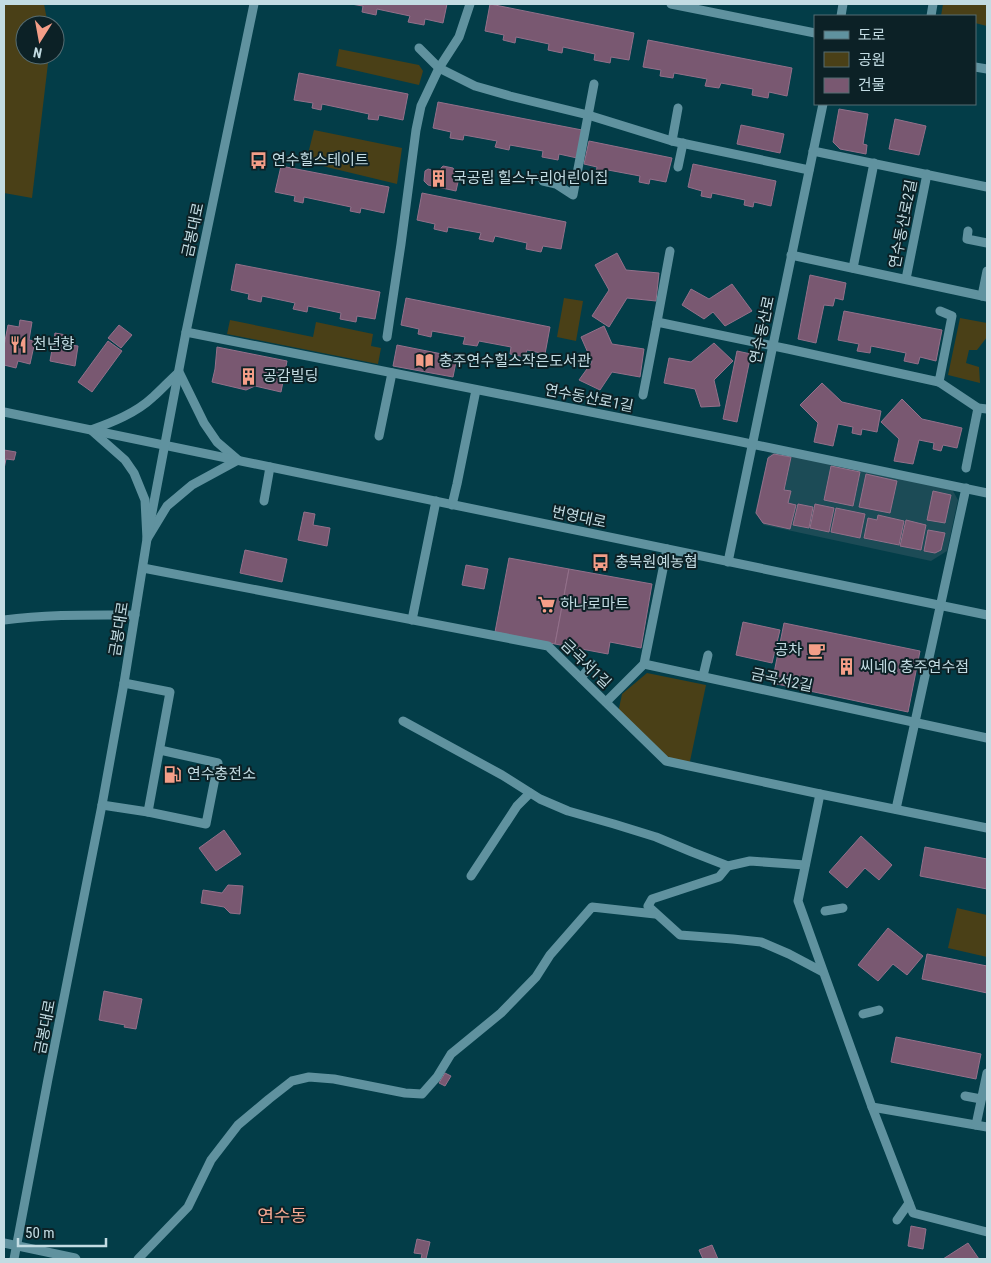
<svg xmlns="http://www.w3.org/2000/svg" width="991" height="1263" font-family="'Roboto Condensed','Noto Sans KR',sans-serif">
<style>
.built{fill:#1c4b56}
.green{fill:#4a4017}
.building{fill:#795871;stroke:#93708a}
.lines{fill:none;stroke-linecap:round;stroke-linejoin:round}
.minor{stroke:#60929f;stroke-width:9}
.labels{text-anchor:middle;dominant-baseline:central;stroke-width:4;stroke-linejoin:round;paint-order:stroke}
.poi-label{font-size:15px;fill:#c3dce3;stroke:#0c2126;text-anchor:start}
.street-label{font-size:15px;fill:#c3dce3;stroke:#0c2126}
.quarter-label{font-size:18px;fill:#f9a993;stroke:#0c2126}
</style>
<rect width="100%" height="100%" fill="#033d48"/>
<polygon class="built" points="775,451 952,489 958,500 947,551 931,561 764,525 755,513 768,456"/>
<g class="green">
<polygon points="4,4 44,4 48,25 25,25 25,55 49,55 32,198 4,193"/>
<polygon points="943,4 987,4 987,26 975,23 975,16 941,16"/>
<polygon points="339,49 419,65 423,71 419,85 336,66"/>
<polygon points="314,130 402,148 397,184 306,162"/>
<polygon points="564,298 583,301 576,341 557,337"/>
<polygon points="960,318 987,323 987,337 977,350 969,350 966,363 979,367 980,383 948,375"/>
<polygon points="230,320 313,337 316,322 373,334 371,346 381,348 378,364 227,334"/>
<polygon points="647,673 706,685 689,766 666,761 618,713 622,694"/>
<polygon points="957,908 987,915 987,957 948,948"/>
</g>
<g class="building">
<polygon points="351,4 447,4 443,23 425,19 424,25 408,22 410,16 377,9 376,15 362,12 363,6"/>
<polygon points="490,4 634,33 629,60 611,57 610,63 594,60 595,54 563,47 562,53 548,50 549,44 516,37 515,43 503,40 504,35 485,31"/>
<polygon points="648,40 792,68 787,96 769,92 768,98 752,95 753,89 721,83 719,88 705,86 707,79 674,73 673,78 660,76 661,70 643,67"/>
<polygon points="299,73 408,94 403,120 379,115 378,120 368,119 369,114 322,104 321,110 312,108 313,103 294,100"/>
<polygon points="438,102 582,130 577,158 559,154 558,160 542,157 543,151 510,145 509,150 495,147 497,141 464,135 463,140 450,138 451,132 433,128"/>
<polygon points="839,109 868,114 863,144 867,145 866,154 840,149 833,142"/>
<polygon points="895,119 926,126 919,155 889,149"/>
<polygon points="741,125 784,134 780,153 737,144"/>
<polygon points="589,141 672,158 666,182 650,179 649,184 639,182 640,176 608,170 606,175 596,173 597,167 584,164"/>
<polygon points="693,164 776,181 771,206 754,202 753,207 744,205 745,200 712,193 711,198 701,196 702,191 688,187"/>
<polygon points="281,166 389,187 384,213 361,208 360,213 350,211 351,207 304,197 303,203 294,201 295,196 275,192"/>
<polygon points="443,166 453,168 455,171 454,181 458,182 456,191 428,185 424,181 425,171 428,169 440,172 441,168"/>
<polygon points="422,193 566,222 561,249 543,246 541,252 526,249 527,243 495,236 493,242 479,239 481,233 448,227 447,232 434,229 435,224 417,220"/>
<polygon points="617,253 626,270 659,273 656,301 627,298 609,327 592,316 609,290 595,265"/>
<polygon points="236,264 380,292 375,319 357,316 356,322 340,319 341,313 308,306 307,312 293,309 295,303 262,296 261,302 248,299 249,294 231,290"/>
<polygon points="810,275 846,283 843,300 835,298 833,306 824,305 816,343 798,339"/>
<polygon points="732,284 752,311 725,326 713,312 704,319 682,305 691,289 709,299"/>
<polygon points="406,298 550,327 545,354 527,350 525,357 510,354 511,347 479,341 477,346 463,344 465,337 432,331 431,337 418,334 419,329 401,325"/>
<polygon points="844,311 942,330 936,361 920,357 918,364 904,361 906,353 871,346 870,353 857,351 859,344 838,340"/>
<polygon points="20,320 32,322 29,340 35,341 30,364 18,361 16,368 4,365 4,346 8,325 19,327"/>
<polygon points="119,325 132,335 121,348 108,338"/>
<polygon points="604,326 612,344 644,349 640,377 612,372 600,390 579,380 592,362 581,337"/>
<polygon points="55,333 66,335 64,344 78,346 75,366 50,361"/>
<polygon points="108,341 122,351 92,392 78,382"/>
<polygon points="714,343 733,361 714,380 720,406 701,407 695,389 664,383 669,358 691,362"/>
<polygon points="397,345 457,357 453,377 393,366"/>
<polygon points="217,347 287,361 281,392 255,386 246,390 212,382 215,369"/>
<polygon points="737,351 751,354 737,422 723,419"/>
<polygon points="822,383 842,402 881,411 877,432 862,429 861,435 852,433 853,427 838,424 833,446 814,442 818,423 800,405"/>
<polygon points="902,399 922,419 962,428 957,448 943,445 941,451 933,449 934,443 919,440 913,464 894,461 899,439 881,422"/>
<polygon points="4,450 16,452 14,460 6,459 4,469"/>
<polygon points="774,454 791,457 784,490 791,491 788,503 796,505 790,529 763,523 756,513 768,458"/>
<polygon points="831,466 860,472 853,506 824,500"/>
<polygon points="866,474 897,481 890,513 859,507"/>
<polygon points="933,491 951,495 945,523 927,520"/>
<polygon points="798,504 813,507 809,528 793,525"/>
<polygon points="815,504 834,508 829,532 810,528"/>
<polygon points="836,508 865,514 860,538 831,532"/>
<polygon points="304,512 315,514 313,525 330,528 327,546 298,540"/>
<polygon points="878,515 904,521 899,545 864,538 868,518 877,520"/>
<polygon points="906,520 926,525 921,550 900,546"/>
<polygon points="928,530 945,533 941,550 935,553 924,551"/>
<polygon points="245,550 287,559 282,582 240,573"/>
<polygon points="509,558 569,569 555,644 495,632"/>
<polygon points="466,565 488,569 484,589 462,585"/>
<polygon points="569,569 652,584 641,648 610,642 608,654 555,644"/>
<polygon points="743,622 780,630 772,663 736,655"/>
<polygon points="784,623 920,651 908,712 772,683"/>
<polygon points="224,830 241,854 216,871 199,848"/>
<polygon points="861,836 892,865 879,880 865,868 847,888 829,872"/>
<polygon points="925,847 987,859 987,889 920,876"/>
<polygon points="228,885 243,886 240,914 230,913 224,907 201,903 203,890 222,893"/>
<polygon points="888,928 923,956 907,975 893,964 878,981 858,965"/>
<polygon points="927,954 987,966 987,993 922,979"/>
<polygon points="104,991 142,999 136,1029 124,1027 125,1025 99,1020"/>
<polygon points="896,1037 981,1054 976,1079 891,1062"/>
<polygon points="445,1073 451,1076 445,1086 439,1083"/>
<polygon points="911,1226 926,1229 923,1249 908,1246"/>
<polygon points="417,1239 430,1242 426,1259 421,1259 422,1254 414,1253"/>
<polygon points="968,1243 979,1259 943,1259"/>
<polygon points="712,1245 718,1259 703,1259 699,1250"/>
</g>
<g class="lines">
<g class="minor">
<polyline points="671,4 815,33"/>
<polyline points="841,16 843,4"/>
<polyline points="931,16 933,4"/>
<polyline points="419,48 439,68 475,86 510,96 588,115 672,141 809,170"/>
<polyline points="975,67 987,69"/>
<polyline points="672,141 678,108"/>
<polyline points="813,151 987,187"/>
<polyline points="678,167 683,143"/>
<polyline points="543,181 556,184 573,195 594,84"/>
<polyline points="968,231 967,239 987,243"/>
<polyline points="791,255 987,297"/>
<polyline points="853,268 874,163"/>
<polyline points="906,279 927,174"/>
<polyline points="982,296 987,271"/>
<polyline points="657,322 670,251"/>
<polyline points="186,332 737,441 987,493"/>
<polyline points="387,337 401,244 416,130 421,106 439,68 459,37 470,4"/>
<path d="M179,372l25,51 13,19 21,18 -46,25 -25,21 -20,33 -2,-39 -11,-27 -9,-13 -34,-30c22,-8 45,-17 62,-33 9,-8 17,-17 26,-25z"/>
<polyline points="939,382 978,408 987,409"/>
<polyline points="643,395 657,322 788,349 939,382 952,316 940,311"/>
<polyline points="4,412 987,615"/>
<polyline points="379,436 392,373"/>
<polyline points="966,468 978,408"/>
<polyline points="264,501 270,467"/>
<polyline points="452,505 457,484 476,390"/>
<polyline points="728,562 823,104"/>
<polyline points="143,568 548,646 666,761 820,794 987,828"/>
<path d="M4,620c43,-6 88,-5 131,-5"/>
<polyline points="412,620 436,501"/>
<polyline points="644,664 987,738"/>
<polyline points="703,676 708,655"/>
<polyline points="581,678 592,664"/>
<polyline points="606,702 644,664 667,549"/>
<polyline points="403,721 502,775 540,799 568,811 614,824 656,837 692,852 728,866"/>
<polyline points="820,794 798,901 872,1107 913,1213 987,1232"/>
<polyline points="102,805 148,812 170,692 124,683"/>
<polyline points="896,809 966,488"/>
<polyline points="148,812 206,824 218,763 160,750"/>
<polyline points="805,865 750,861 728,866 719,877 652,899 648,906 680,935 733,939 761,942 789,954 823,972"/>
<polyline points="471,876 517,806 530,793"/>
<polyline points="825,911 843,908"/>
<polyline points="863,1014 879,1010"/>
<polyline points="965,1096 981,1099"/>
<polyline points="872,1107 987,1127"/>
<polyline points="976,1125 987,1073"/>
<polyline points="897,1220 909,1203"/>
<polyline points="4,1243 75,1258 76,1259"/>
<polyline points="14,1259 48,1079 102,805 124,683 147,539 186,332 254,4"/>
<polyline points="138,1259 188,1207 211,1160 238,1125 269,1099 292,1081 309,1077 334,1079 405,1093 422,1094 437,1077 451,1054 501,1013 536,977 550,955 592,907 655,914"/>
</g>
</g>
<defs>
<symbol id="bus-bare" viewBox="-9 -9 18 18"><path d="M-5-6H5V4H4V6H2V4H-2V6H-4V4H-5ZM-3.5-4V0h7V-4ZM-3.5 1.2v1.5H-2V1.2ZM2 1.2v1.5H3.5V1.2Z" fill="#f49e88" stroke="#0c2126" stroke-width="2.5" paint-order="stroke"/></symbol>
<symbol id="building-bare" viewBox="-9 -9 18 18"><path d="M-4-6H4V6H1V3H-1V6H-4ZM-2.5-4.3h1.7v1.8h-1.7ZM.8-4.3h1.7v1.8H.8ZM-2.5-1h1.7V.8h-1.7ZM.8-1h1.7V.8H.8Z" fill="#f49e88" stroke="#0c2126" stroke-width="2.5" paint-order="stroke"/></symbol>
<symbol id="restaurant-bare" viewBox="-9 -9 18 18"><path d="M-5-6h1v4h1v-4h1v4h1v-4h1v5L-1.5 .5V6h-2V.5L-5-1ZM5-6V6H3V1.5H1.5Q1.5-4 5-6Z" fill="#f49e88" stroke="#0c2126" stroke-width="2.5" paint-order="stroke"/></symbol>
<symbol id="library-bare" viewBox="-9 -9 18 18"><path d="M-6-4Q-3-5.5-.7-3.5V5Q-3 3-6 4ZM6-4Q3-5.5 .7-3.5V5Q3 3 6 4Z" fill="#f49e88" stroke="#0c2126" stroke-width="2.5" paint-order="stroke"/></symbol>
<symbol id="supermarket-bare" viewBox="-9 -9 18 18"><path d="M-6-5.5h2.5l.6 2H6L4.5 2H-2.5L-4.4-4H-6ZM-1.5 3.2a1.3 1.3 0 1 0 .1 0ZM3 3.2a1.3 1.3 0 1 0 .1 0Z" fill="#f49e88" stroke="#0c2126" stroke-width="2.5" paint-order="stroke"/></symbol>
<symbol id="cafe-bare" viewBox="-9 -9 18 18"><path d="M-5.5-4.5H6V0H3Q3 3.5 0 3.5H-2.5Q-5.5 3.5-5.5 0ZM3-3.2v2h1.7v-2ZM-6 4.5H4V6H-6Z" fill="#f49e88" stroke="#0c2126" stroke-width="2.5" paint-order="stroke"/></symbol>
<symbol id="fuel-bare" viewBox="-9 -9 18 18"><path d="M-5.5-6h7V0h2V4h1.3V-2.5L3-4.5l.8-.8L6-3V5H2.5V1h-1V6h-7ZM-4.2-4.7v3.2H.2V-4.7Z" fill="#f49e88" stroke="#0c2126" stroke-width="2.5" paint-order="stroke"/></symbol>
</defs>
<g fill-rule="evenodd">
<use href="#bus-bare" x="246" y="148" width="25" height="25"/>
<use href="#building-bare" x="426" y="166" width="25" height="25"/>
<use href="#restaurant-bare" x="6" y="332" width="25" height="25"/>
<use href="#library-bare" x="412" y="348" width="25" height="25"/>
<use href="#building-bare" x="236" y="364" width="25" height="25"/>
<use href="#bus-bare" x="588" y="550" width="25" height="25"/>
<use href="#supermarket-bare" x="534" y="592" width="25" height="25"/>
<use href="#cafe-bare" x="804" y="638" width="25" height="25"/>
<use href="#building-bare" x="834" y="654" width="25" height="25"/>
<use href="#fuel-bare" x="160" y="762" width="25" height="25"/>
</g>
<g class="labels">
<g class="poi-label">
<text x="272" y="160">연수힐스테이트</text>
<text x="453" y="178">국공립 힐스누리어린이집</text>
<text x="33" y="344">천년향</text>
<text x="439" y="361">충주연수힐스작은도서관</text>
<text x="263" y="376">공감빌딩</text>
<text x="615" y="562">충북원예농협</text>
<text x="560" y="604">하나로마트</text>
<text x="802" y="650" text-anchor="end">공차</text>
<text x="860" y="667">씨네Q 충주연수점</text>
<text x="187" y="774">연수충전소</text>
</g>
<g class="street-label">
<text transform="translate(903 224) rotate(-79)">연수동산로2길</text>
<text transform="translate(193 230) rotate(-78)">금봉대로</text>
<text transform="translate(762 330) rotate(-78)">연수동산로</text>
<text transform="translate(589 398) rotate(11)">연수동산로1길</text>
<text transform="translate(579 517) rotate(12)">번영대로</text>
<text transform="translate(119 629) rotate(-81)">금봉대로</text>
<text transform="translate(586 664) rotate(44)">금곡서1길</text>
<text transform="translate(782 680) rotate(12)">금곡서2길</text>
<text transform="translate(45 1027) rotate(-79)">금봉대로</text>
</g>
<g class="quarter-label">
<text x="282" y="1215">연수동</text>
</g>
</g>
<rect width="991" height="1263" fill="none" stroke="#c3dce3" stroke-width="10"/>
<rect x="814" y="15" width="162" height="90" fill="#0c2126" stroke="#556c72"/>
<rect x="824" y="31" width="25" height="8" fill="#60929f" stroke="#556c72"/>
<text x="858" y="40" font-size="15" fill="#c3dce3">도로</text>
<rect x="824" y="52" width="25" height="15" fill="#4a4017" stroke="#556c72"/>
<text x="858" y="65" font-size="15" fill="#c3dce3">공원</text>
<rect x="824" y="78" width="25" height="15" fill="#795871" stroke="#556c72"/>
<text x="858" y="90" font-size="15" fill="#c3dce3">건물</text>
<g transform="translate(40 40) rotate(191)"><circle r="24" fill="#0c2126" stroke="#556c72"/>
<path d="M0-4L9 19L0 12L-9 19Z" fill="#f49e88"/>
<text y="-8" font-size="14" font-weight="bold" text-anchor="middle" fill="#c3dce3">N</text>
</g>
<path d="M18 1238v8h88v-8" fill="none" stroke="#c3dce3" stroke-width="2.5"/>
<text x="25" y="1238" font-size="15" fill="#c3dce3" stroke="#0c2126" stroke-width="4" paint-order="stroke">50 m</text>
</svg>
